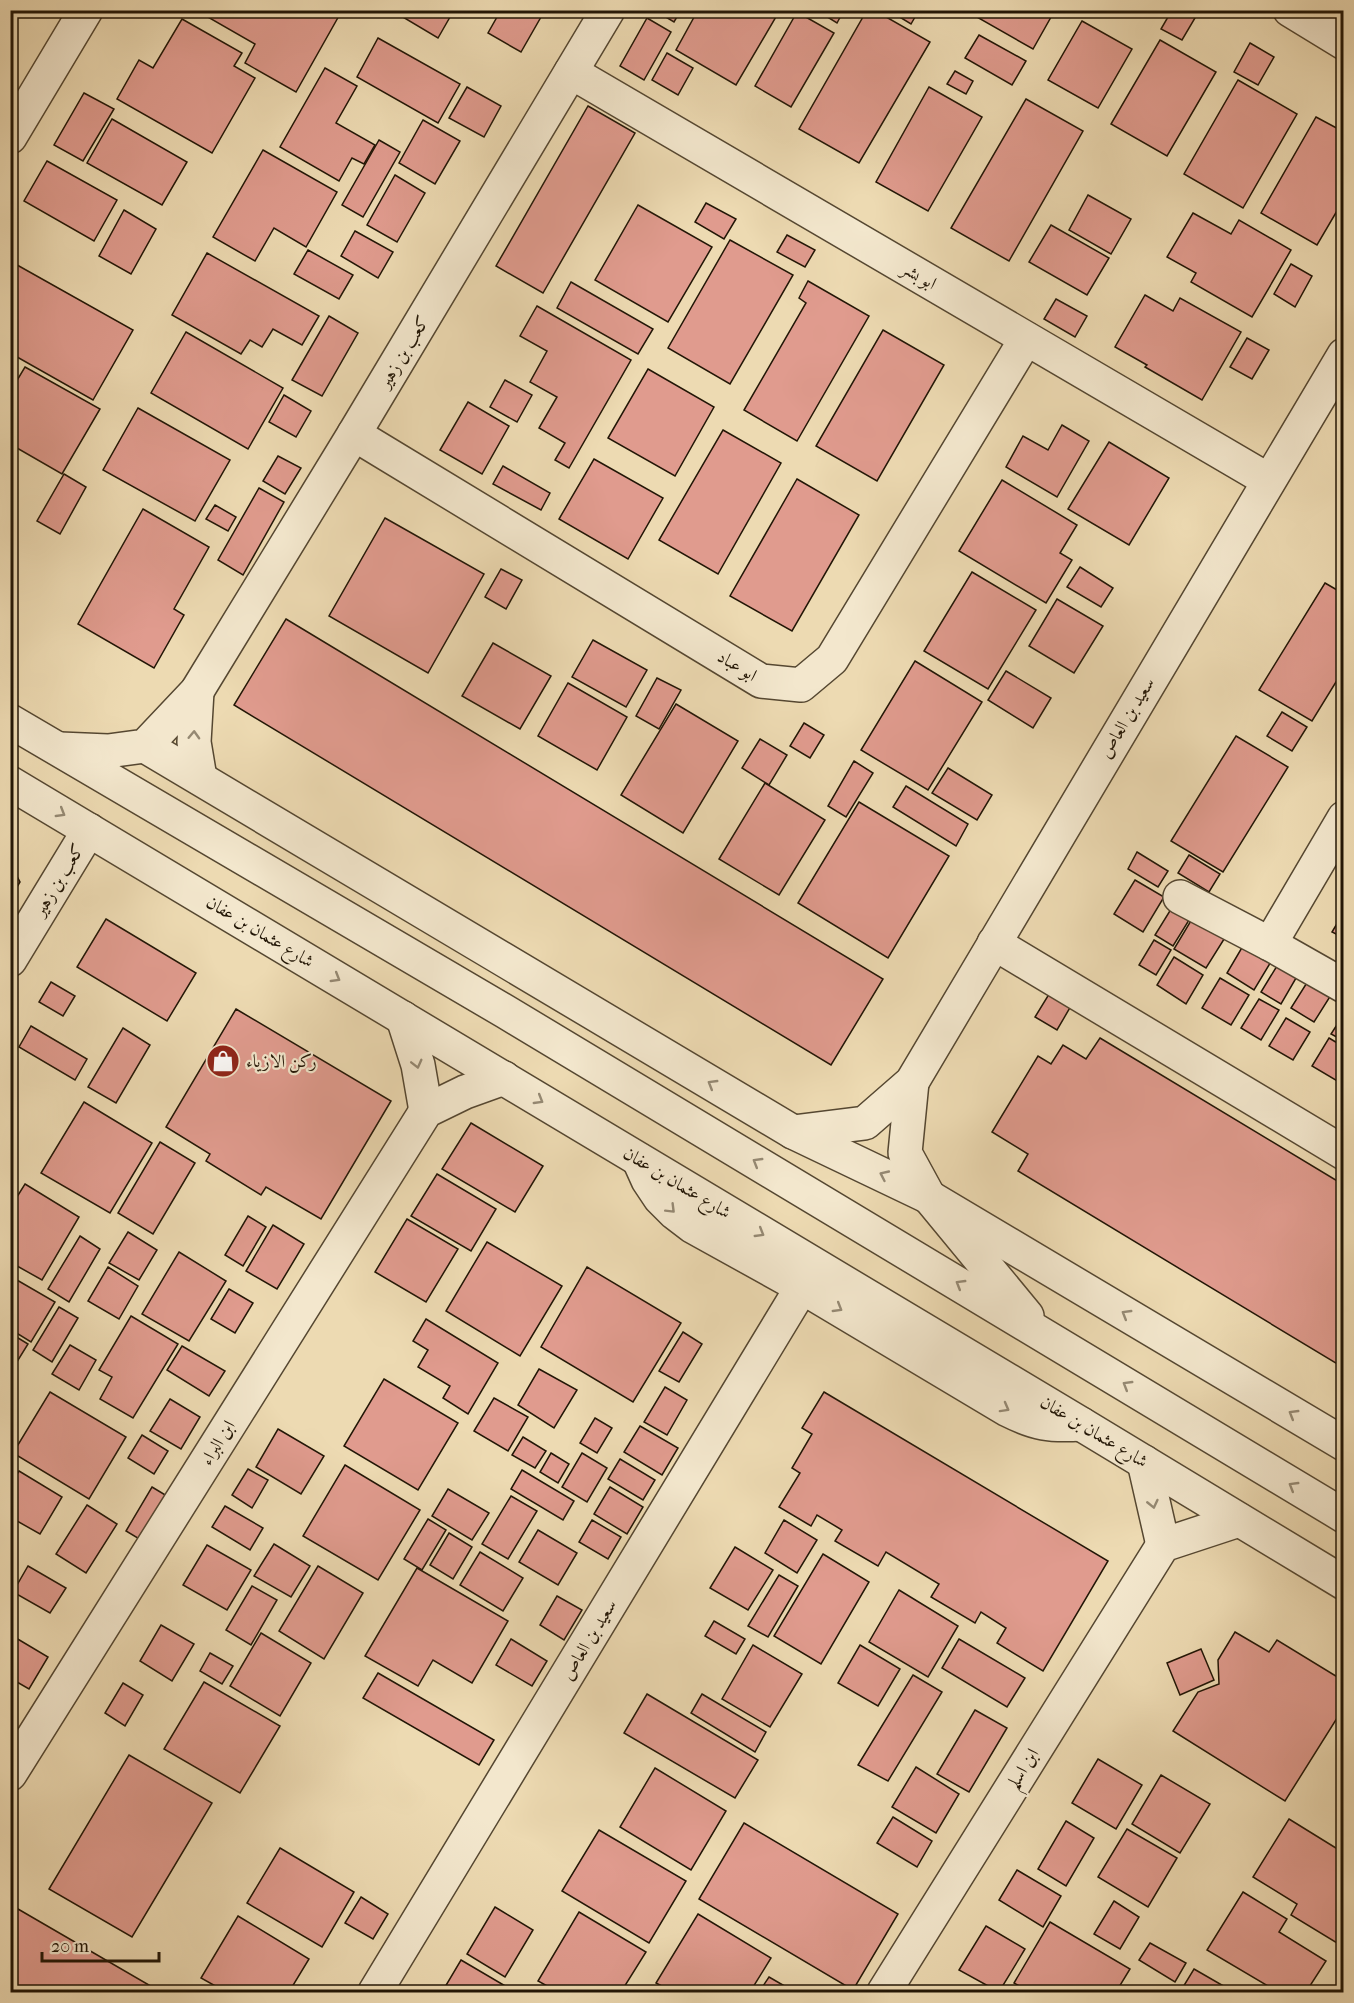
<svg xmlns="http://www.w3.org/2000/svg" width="1354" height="2003" font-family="'IM FELL French Canon',Amiri,serif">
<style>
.building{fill:#e09b8e;stroke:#221606;stroke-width:1.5}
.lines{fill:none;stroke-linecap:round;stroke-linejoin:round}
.minor-casing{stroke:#554731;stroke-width:36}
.tertiary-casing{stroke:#554731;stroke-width:36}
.minor{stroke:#f3e7cd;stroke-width:33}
.tertiary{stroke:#f3e7cd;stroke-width:33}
.oneway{stroke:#958973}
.labels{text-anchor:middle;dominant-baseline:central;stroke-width:4.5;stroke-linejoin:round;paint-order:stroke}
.street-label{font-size:18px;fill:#221606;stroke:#f3e7cd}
.poi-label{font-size:18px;fill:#221606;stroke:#f3e7cd;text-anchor:start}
</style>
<rect width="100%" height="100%" fill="#eddab2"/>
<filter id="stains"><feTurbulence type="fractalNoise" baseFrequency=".00333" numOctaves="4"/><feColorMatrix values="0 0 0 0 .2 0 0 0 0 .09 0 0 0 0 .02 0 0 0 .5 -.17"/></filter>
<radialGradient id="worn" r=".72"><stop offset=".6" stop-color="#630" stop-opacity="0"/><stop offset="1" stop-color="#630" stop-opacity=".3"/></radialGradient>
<g class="building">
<polygon points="200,10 334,10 340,14 296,92 245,63 255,44 199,12"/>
<polygon points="391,10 454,10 438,38"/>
<polygon points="501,10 545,10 521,52 488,33"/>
<polygon points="654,10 681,10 674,22"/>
<polygon points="698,10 780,10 736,85 676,50"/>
<polygon points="816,10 844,10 837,23"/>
<polygon points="867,10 874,10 930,42 859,163 799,129"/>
<polygon points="888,10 919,10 911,24"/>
<polygon points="969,10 1055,10 1033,49 968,12"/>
<polygon points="1172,10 1183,10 1195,18 1182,40 1161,29"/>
<polygon points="797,12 834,33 791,107 755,86"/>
<polygon points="647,18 671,32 644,80 620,66"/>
<polygon points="182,19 242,53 234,66 255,78 212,153 117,99 139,60 153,68"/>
<polygon points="1082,21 1132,49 1098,108 1048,80"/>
<polygon points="979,35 1026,61 1012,85 965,58"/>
<polygon points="378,38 460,84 438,123 357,77"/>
<polygon points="1160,40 1216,72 1167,156 1111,124"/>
<polygon points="1250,43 1274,57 1258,85 1234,72"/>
<polygon points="667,53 693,68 678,95 652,80"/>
<polygon points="325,68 357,86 336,123 375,145 364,164 352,158 339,181 280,147"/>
<polygon points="955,71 973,81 966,94 947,84"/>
<polygon points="1238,80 1297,114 1243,208 1184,174"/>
<polygon points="467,87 501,106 484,137 449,118"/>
<polygon points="929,87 982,117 928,211 876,182"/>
<polygon points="84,93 114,109 83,161 54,145"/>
<polygon points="1026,99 1083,131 1009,261 951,228"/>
<polygon points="588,106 635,133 543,293 496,266"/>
<polygon points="1316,117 1344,132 1344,199 1317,245 1261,213"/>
<polygon points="112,119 187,162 162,205 87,163"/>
<polygon points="423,120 460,141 435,184 399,163"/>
<polygon points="379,140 400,152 363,217 342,205"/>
<polygon points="263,150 337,192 306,247 274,228 255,261 213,237"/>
<polygon points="47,161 117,200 94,241 24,201"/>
<polygon points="395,175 425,193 397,242 367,225"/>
<polygon points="1088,195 1131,219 1111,254 1069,230"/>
<polygon points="706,203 736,219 724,239 695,222"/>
<polygon points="638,205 712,247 668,322 595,280"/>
<polygon points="124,210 156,229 131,274 99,256"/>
<polygon points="1193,213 1231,234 1239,220 1291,250 1252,317 1191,282 1196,273 1167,257"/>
<polygon points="1051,225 1109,258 1087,295 1029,262"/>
<polygon points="355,231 393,252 378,278 341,256"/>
<polygon points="787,235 815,250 805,267 777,252"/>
<polygon points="730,240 793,275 730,384 668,348"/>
<polygon points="308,250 353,275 339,299 294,274"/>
<polygon points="207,253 319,316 302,345 273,329 262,347 250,340 241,354 172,315"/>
<polygon points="10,261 133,330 93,400 10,353"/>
<polygon points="1291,264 1312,276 1295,307 1274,294"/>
<polygon points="808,281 869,316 797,441 744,410 806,303 799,298"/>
<polygon points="571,282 653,329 638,354 557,308"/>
<polygon points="1145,295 1173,311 1180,298 1241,332 1202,400 1145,367 1147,365 1115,347"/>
<polygon points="1056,299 1087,316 1075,337 1044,319"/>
<polygon points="537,306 631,360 569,468 555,460 565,443 539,428 557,397 530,382 547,351 520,336"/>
<polygon points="329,316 358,333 322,396 292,380"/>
<polygon points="883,330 944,365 877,481 816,446"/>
<polygon points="186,332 283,388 248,449 151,393"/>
<polygon points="1247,338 1269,350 1252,379 1230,367"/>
<polygon points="25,367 100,409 62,474 10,444 10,392"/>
<polygon points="648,369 714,407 675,476 608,438"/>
<polygon points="505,380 532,395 517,422 490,407"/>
<polygon points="284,395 311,411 296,437 269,422"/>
<polygon points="468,402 509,426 482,474 440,450"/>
<polygon points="138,408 230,460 195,521 103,470"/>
<polygon points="1062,425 1089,441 1057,497 1006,467 1023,436 1048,450"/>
<polygon points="723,430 781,463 718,574 659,540"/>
<polygon points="1109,442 1169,478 1129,545 1068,509"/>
<polygon points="278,456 301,468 285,494 263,481"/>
<polygon points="594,459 663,498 628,559 559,519"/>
<polygon points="503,466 550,493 541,510 493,484"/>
<polygon points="64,474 86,487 60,534 37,521"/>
<polygon points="797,479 859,515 792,631 730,596"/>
<polygon points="1002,480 1077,525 1060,553 1072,560 1046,603 959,551"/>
<polygon points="259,488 284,502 243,575 218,560"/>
<polygon points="215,505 236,517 228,531 206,519"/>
<polygon points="143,509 209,547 174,609 184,615 154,668 78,624"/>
<polygon points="385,518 484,574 428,673 329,616"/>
<polygon points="1080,567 1113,588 1101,607 1067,587"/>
<polygon points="501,569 522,580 506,609 485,597"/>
<polygon points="972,572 1036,610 988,689 924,651"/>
<polygon points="1325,583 1344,594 1344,669 1312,721 1259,690"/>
<polygon points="1057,599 1103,626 1074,673 1029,646"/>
<polygon points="286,619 883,979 831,1065 234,705"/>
<polygon points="593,640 647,670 626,707 572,677"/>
<polygon points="493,643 551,676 520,729 462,696"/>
<polygon points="915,661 982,702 928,790 861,750"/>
<polygon points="1006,671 1051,698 1033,728 988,700"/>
<polygon points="657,678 681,690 659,729 636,716"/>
<polygon points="568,683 627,717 597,770 538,736"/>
<polygon points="676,704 738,741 683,833 621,795"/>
<polygon points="1282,712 1307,727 1292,751 1267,736"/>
<polygon points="804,723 824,735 810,758 790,746"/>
<polygon points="1236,736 1288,767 1223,872 1171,841"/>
<polygon points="760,739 787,755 769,785 742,768"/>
<polygon points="854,761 873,773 846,817 828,806"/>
<polygon points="948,768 992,795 977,820 932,793"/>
<polygon points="765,783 825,820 779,895 719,859"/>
<polygon points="906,786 968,824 956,846 893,807"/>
<polygon points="859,802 949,856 888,958 798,903"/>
<polygon points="1137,852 1168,871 1158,887 1128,869"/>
<polygon points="1189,855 1220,874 1209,892 1178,873"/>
<polygon points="10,863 20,882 10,899"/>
<polygon points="1135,880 1164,897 1143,932 1114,914"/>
<polygon points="1176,901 1194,912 1173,946 1155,935"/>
<polygon points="1198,909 1231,928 1206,968 1174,949"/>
<polygon points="1344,912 1344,938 1332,932"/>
<polygon points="106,919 196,973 167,1021 77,967"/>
<polygon points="1247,939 1275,955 1254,990 1227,973"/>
<polygon points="1154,940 1171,950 1156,975 1139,965"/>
<polygon points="1174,957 1203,975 1186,1004 1157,985"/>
<polygon points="1280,961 1299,973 1281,1004 1261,992"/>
<polygon points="1220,978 1249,995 1231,1025 1202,1008"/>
<polygon points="1308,981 1331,995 1314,1022 1291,1008"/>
<polygon points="51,982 75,996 63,1016 39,1002"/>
<polygon points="1054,986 1075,999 1057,1030 1035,1017"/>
<polygon points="1259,999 1279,1010 1261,1040 1241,1028"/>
<polygon points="236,1009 391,1101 321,1219 266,1187 261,1195 206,1161 210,1154 166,1127"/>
<polygon points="1344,1014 1344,1041 1331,1034"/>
<polygon points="1286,1018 1310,1032 1293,1060 1269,1046"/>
<polygon points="31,1026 87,1059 75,1080 19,1047"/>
<polygon points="123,1028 150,1045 116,1103 88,1087"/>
<polygon points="1100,1038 1344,1185 1344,1368 1018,1171 1028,1154 992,1132 1038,1056 1051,1064 1063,1045 1086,1059"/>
<polygon points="1329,1038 1344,1047 1344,1085 1312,1066"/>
<polygon points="84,1102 152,1143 110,1213 41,1173"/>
<polygon points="471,1123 543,1166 515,1212 442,1169"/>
<polygon points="160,1142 195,1163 153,1234 118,1213"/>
<polygon points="437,1174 496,1209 471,1251 411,1216"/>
<polygon points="25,1184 79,1217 42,1280 10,1262 10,1208"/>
<polygon points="248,1216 266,1227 243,1266 225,1255"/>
<polygon points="407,1219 458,1249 426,1302 375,1272"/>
<polygon points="273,1225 304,1244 277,1289 246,1271"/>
<polygon points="128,1232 157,1250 139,1280 109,1263"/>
<polygon points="80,1236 100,1249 69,1302 48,1289"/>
<polygon points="487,1242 562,1286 520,1356 446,1311"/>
<polygon points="179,1252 226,1281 189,1341 142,1314"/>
<polygon points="108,1267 138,1286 119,1319 88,1301"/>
<polygon points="587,1267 681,1323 633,1402 541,1347"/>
<polygon points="10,1276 55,1302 31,1342 10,1329"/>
<polygon points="229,1289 253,1303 235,1333 211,1319"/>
<polygon points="59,1307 78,1318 52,1362 33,1350"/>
<polygon points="131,1316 178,1344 133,1418 100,1399 112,1377 99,1370"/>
<polygon points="426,1319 498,1363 468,1414 443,1398 450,1386 418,1367 428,1350 413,1341"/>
<polygon points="683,1332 702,1344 679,1382 659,1371"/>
<polygon points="10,1333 28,1344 10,1373"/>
<polygon points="70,1345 96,1360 79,1390 52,1374"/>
<polygon points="182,1346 225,1371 209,1396 167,1370"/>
<polygon points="539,1369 577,1390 554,1428 518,1405"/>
<polygon points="384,1379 458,1423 418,1490 344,1446"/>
<polygon points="665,1387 687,1400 667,1435 644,1422"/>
<polygon points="50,1392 126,1437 89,1499 13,1453"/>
<polygon points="824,1392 1108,1561 1043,1671 997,1643 1006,1628 981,1612 975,1623 931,1597 939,1584 886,1552 878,1566 835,1541 842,1530 817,1515 811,1526 779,1507 800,1473 792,1468 812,1434 802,1428"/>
<polygon points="494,1398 528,1417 508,1451 474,1431"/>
<polygon points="170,1399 200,1417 181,1449 150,1431"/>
<polygon points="595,1418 612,1428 597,1453 580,1443"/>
<polygon points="640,1426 678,1448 662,1475 624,1452"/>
<polygon points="278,1429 324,1456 301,1494 256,1467"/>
<polygon points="142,1435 168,1451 154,1474 128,1458"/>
<polygon points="523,1437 546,1451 535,1468 512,1455"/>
<polygon points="551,1453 569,1464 558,1483 540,1472"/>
<polygon points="582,1453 607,1468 587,1502 562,1487"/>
<polygon points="620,1459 655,1480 643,1500 608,1479"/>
<polygon points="345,1465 420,1510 378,1580 303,1536"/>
<polygon points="248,1469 268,1480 252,1508 232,1495"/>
<polygon points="522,1470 574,1501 563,1520 511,1489"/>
<polygon points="19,1471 62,1497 40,1534 10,1517 10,1485"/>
<polygon points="152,1487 172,1499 146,1543 126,1531"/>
<polygon points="610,1487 643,1507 627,1534 594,1514"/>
<polygon points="448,1489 489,1513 472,1540 432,1516"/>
<polygon points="511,1496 537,1511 508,1559 482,1544"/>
<polygon points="87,1505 117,1524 86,1573 56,1554"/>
<polygon points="225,1506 263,1528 250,1550 212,1527"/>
<polygon points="428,1519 446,1530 422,1570 404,1559"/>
<polygon points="592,1520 621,1537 608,1559 579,1542"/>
<polygon points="784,1520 817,1540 797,1573 765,1553"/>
<polygon points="538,1530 577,1553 558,1585 519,1562"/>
<polygon points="449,1533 472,1547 453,1579 430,1565"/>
<polygon points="274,1544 310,1566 291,1597 254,1576"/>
<polygon points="207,1545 251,1570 227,1610 183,1585"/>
<polygon points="735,1547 773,1570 748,1610 710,1588"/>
<polygon points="480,1552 523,1578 503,1611 460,1585"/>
<polygon points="823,1554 869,1582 821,1664 774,1636"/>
<polygon points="28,1566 66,1588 50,1613 13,1592"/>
<polygon points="318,1566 363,1593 324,1659 279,1631"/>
<polygon points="417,1568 508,1621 472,1683 433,1660 418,1686 365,1656"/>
<polygon points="779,1575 798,1586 768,1637 748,1626"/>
<polygon points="252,1586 277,1600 251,1645 226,1630"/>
<polygon points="899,1590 958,1626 928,1677 869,1642"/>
<polygon points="557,1596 582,1610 564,1640 540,1625"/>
<polygon points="714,1621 745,1639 736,1654 705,1636"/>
<polygon points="161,1625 194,1644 172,1681 140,1661"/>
<polygon points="1235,1632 1269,1652 1277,1640 1344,1681 1344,1707 1285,1801 1173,1731 1198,1692 1219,1684 1218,1660"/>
<polygon points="261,1633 311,1663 280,1716 230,1686"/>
<polygon points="16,1638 48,1657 29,1689 10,1678 10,1647"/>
<polygon points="511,1639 547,1661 532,1686 496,1665"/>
<polygon points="959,1639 1025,1678 1007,1707 942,1668"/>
<polygon points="753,1645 802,1674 770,1727 722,1699"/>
<polygon points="860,1645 900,1669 878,1706 838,1683"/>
<polygon points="1201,1649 1214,1680 1180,1695 1167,1663"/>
<polygon points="210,1653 233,1666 222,1684 200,1671"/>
<polygon points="378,1673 494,1740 479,1765 363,1698"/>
<polygon points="913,1675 942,1692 888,1781 858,1765"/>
<polygon points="204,1682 280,1726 240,1793 164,1749"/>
<polygon points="123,1683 143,1695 125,1726 105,1713"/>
<polygon points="647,1694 758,1760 735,1798 624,1733"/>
<polygon points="702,1694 766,1732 755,1752 691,1713"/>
<polygon points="975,1710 1007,1728 969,1792 937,1774"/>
<polygon points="129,1755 212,1803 132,1937 49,1889"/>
<polygon points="1098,1759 1142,1785 1116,1829 1072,1803"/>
<polygon points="916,1767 959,1794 936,1833 892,1807"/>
<polygon points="655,1768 726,1811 691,1870 620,1827"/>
<polygon points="1161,1775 1210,1804 1180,1853 1132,1824"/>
<polygon points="893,1817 932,1841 917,1867 877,1843"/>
<polygon points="1289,1819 1344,1853 1344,1931 1337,1943 1291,1915 1297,1904 1253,1877"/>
<polygon points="1066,1821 1094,1838 1066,1886 1038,1869"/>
<polygon points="744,1823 898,1914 853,1990 699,1899"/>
<polygon points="1127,1829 1177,1858 1148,1907 1098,1877"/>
<polygon points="599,1830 686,1881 649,1943 562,1891"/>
<polygon points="280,1848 354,1892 322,1947 247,1903"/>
<polygon points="1017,1870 1061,1896 1043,1927 999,1900"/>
<polygon points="1243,1892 1287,1919 1279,1932 1326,1961 1306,1992 1278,1992 1207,1950"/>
<polygon points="361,1897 388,1914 373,1939 345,1923"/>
<polygon points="1114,1901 1139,1917 1120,1949 1094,1934"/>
<polygon points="495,1907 533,1930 505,1977 467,1954"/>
<polygon points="18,1909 161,1992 10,1992 10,1921"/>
<polygon points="579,1912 646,1952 621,1992 558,1992 538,1981"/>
<polygon points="698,1914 771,1958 750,1992 673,1992 656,1983"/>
<polygon points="238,1916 309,1959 289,1992 226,1992 201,1978"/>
<polygon points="1050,1922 1130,1969 1116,1992 1030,1992 1014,1983"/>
<polygon points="986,1926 1025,1949 999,1992 959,1970"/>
<polygon points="1150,1943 1186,1963 1175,1982 1139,1960"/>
<polygon points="461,1960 507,1987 503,1992 442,1992"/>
<polygon points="1194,1969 1234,1992 1180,1992"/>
<polygon points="769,1977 795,1992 759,1992"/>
</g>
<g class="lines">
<defs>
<g id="minor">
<polyline points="1290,10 1344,43"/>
<polyline points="571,72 1268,480"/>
<polyline points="10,137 86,10"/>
<polyline points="354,434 761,681 801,685 832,659 1026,339"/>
<polyline points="197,691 194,742 200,778"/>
<polyline points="145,746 793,1132 929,1197 1344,1444"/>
<polyline points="60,749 108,751 145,746 197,691 354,434 608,10"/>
<polyline points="1180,897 1270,944 1344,986"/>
<polyline points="994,943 1344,1153"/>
<polyline points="1270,944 1344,818"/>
<polyline points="10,960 89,830"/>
<polyline points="403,1018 418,1065 426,1111"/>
<polyline points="912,1082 905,1153 929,1197"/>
<polyline points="793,1132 865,1123 912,1082 1344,355"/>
<path d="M639,1160l9,20 12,18 15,15 17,13 110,61 206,123c28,14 42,16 73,14"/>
<polyline points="1144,1462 1163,1545"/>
<polyline points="10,1774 426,1111 465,1092 504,1078"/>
<polyline points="375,1992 802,1287"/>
<polyline points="884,1992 1163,1545 1239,1520"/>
</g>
<g id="tertiary">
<polyline points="10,721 506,1012 1344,1516"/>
<polyline points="10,783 1081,1424 1344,1583"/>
<polyline points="929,1197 1027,1316"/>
</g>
</defs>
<use href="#minor" class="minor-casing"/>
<use href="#tertiary" class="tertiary-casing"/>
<use href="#minor" class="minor"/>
<use href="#tertiary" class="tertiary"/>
</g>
<defs><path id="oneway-chevron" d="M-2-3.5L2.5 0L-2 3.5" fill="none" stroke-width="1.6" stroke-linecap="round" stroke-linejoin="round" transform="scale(1.5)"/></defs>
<g class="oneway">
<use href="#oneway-chevron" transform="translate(194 735) rotate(-88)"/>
<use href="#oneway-chevron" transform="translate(61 813) rotate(31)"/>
<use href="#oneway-chevron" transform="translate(336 978) rotate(31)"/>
<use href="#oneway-chevron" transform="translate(417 1064) rotate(76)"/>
<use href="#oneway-chevron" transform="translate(712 1084) rotate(-149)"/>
<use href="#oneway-chevron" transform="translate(539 1100) rotate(31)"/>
<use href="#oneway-chevron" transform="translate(757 1162) rotate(-149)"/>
<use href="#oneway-chevron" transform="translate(884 1175) rotate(-155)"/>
<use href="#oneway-chevron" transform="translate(671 1209) rotate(45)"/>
<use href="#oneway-chevron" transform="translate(760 1233) rotate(31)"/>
<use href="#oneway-chevron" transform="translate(960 1284) rotate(-149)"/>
<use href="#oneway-chevron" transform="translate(838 1308) rotate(31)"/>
<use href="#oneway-chevron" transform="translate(1126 1314) rotate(-149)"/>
<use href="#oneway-chevron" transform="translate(1127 1385) rotate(-149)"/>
<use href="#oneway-chevron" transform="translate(1005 1408) rotate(29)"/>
<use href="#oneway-chevron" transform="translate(1293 1414) rotate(-149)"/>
<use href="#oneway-chevron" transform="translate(1293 1486) rotate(-149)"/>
<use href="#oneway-chevron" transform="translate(1153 1504) rotate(77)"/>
</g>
<defs>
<symbol id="shop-disc" viewBox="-11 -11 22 22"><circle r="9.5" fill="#8f2418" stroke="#f3e7cd"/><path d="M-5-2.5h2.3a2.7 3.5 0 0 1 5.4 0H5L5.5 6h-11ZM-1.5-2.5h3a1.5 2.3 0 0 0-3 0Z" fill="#fff"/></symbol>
</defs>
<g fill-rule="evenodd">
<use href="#shop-disc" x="204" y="1042" width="38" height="38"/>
</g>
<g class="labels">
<g class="street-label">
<text transform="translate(919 276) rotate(30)">ابو بشر</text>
<text transform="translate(404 352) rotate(-59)">كعب بن زهير</text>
<text transform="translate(737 666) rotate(31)">ابو عباد</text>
<text transform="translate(1127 718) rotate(-59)">سعيد بن العاص</text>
<text transform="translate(59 880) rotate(-59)">كعب بن زهير</text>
<text transform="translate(260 932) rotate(31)">شارع عثمان بن عفان</text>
<text transform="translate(677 1183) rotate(31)">شارع عثمان بن عفان</text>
<text transform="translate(1094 1432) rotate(31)">شارع عثمان بن عفان</text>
<text transform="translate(218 1443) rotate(-58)">ابن البراء</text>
<text transform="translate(589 1640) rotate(-59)">سعيد بن العاص</text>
<text transform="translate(1023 1769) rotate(-58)">ابن اسلم</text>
</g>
<g class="poi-label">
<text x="246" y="1061">ركن الازياء</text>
</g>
</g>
<rect width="1354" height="2003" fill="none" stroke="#eddab2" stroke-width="36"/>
<rect x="12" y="12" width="1330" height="1979" fill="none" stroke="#221606" stroke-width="3"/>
<rect x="18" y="18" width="1318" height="1967" fill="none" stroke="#221606" stroke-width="1.5"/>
<path d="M42 1952v9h117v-9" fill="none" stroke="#221606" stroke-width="3"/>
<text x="51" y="1952" font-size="18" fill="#221606" stroke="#f3e7cd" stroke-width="4.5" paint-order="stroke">20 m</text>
<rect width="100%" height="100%" filter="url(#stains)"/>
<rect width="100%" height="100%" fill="url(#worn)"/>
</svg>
